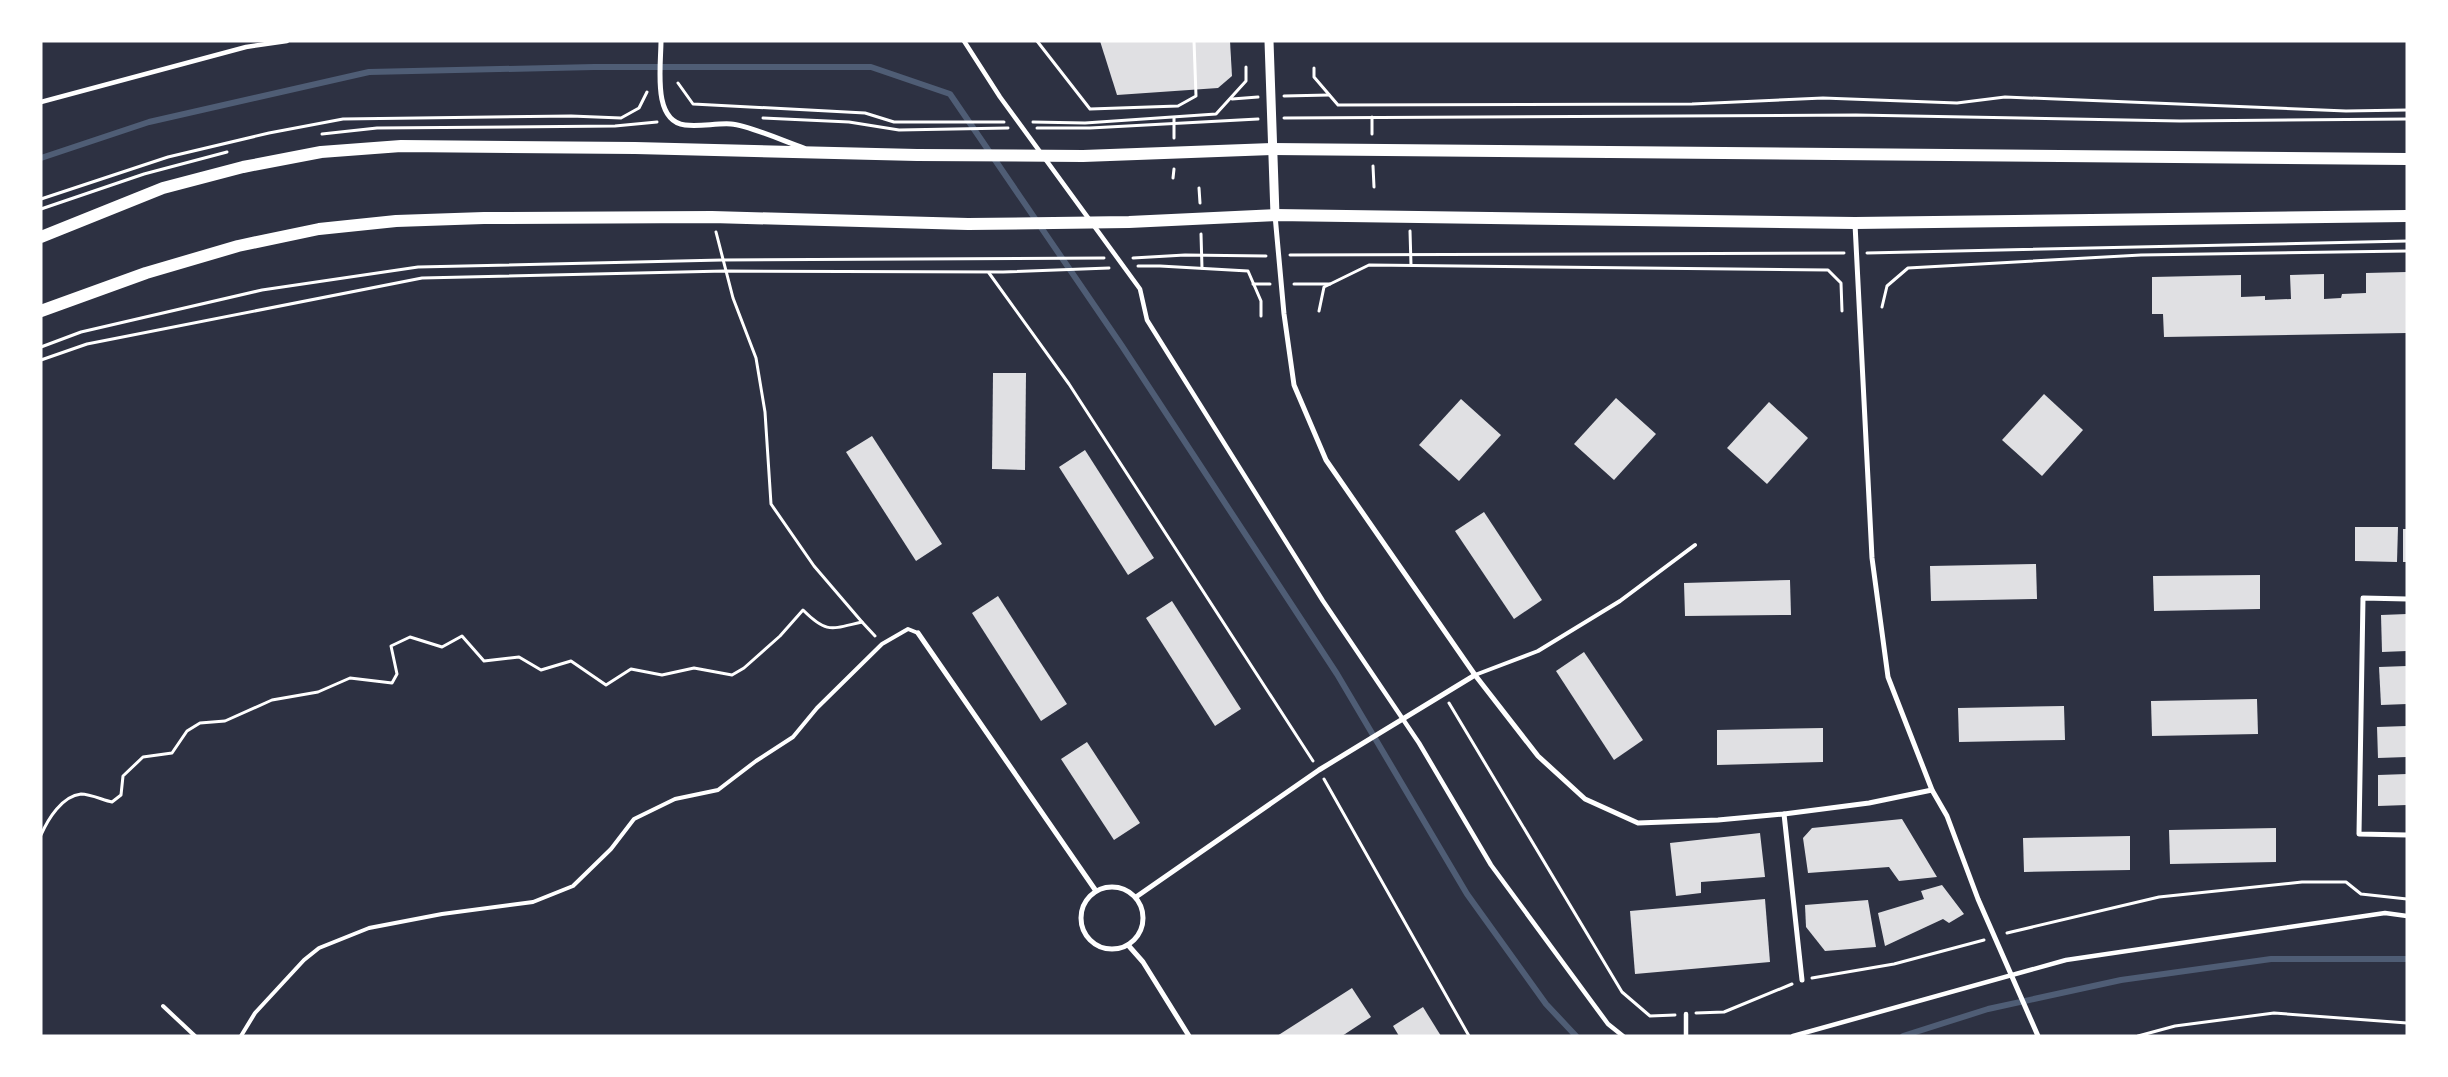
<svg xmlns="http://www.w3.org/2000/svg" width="2448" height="1077" font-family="Cabin,sans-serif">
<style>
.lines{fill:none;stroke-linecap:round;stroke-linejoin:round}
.stream{stroke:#4f5d75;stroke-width:6}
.building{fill:#e0e0e3}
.path{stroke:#fff;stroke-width:3}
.service{stroke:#fff;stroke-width:4}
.pedestrian{stroke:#fff;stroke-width:4.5}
.minor{stroke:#fff;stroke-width:5}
.tertiary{stroke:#fff;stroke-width:9}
.primary{stroke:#fff;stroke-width:12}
</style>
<rect width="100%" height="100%" fill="#2d3142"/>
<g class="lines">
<g class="stream">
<polyline points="41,158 149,122 369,72 594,67 871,67 950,94 1122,346 1337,674 1467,894 1546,1004 1576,1036"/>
<polyline points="1903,1036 1988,1009 2121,980 2271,959 2407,959"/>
</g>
</g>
<g class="building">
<polygon points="1100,41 1230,41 1232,76 1218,88 1117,95"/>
<polygon points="2407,272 2407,333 2164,337 2163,314 2152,314 2152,277 2241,275 2241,297 2265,296 2265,300 2291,299 2290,275 2324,274 2324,299 2341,298 2342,294 2366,293 2366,273"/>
<polygon points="993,373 1026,373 1025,470 992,469"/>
<polygon points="2044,394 2083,430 2042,476 2002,440"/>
<polygon points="1616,398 1656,434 1614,480 1574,444"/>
<polygon points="1461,399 1501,435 1459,481 1419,445"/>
<polygon points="1769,402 1808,438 1767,484 1727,448"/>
<polygon points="872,436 942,544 916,561 846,452"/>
<polygon points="1085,450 1154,558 1128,575 1059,467"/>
<polygon points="1484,512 1542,600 1514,619 1455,531"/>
<polygon points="2355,527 2398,527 2397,562 2355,561"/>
<rect x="2403" y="529" width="4" height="33"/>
<polygon points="2036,564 2037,599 1931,601 1930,566"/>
<polygon points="2260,575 2260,609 2154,611 2153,576"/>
<polygon points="1790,580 1791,615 1685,616 1684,583"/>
<polygon points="998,596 1067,704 1041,721 972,613"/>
<polygon points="1172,601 1241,709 1215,726 1146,618"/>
<polygon points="2407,614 2407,651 2382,652 2381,615"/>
<polygon points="1584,652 1643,740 1614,760 1556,671"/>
<polygon points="2407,666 2407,704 2381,705 2379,667"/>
<polygon points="2257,699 2258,734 2152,736 2151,701"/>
<polygon points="2064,706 2065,740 1959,742 1958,708"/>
<polygon points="2407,726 2407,757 2378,758 2377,727"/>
<polygon points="1823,728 1823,762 1717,765 1717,730"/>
<polygon points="1087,742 1140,823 1114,840 1061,759"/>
<polygon points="2407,774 2407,805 2378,806 2378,775"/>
<polygon points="1902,819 1937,877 1899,881 1889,867 1808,873 1803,838 1812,828"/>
<polygon points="2276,828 2276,862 2170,864 2169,830"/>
<polygon points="1760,833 1765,877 1701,882 1701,893 1676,896 1670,843"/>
<polygon points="2130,836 2130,870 2024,872 2023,838"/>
<polygon points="1942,885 1964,914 1949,923 1943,919 1885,946 1878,913 1924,899 1921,891"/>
<polygon points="1765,899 1770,962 1635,974 1630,911"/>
<polygon points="1868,900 1876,947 1825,951 1806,927 1805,905"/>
<polygon points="1352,988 1371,1017 1342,1036 1277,1036"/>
<polygon points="1423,1007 1441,1036 1399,1036 1393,1026"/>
</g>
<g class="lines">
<g class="path">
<polyline points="1037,41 1090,109 1178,106 1196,96 1194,41"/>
<polyline points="1314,68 1314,77 1338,105 1692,104 1823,98 1957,103 2005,97 2346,111 2407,110"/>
<polyline points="678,83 693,104 865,113 894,122 1004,122"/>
<polyline points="1284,96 1329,95"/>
<polyline points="1232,99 1258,97"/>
<polyline points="1372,117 1372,134"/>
<polyline points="763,118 849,122 899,130 1008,128"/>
<polyline points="1284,118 1856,115 2180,121 2407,119"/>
<polyline points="1033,122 1085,123 1216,114 1246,81 1246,67"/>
<polyline points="1037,128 1090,128 1258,119"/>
<polyline points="322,134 377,128 615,126 657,122"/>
<polyline points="1174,138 1174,118"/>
<polyline points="1373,166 1374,187"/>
<polyline points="1173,178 1174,169"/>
<polyline points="1199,188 1200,203"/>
<polyline points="41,199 168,157 269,133 343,119 571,116 621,118 639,108 647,92"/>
<polyline points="41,209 144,174 227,152"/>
<polyline points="1410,231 1411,265"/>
<polyline points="716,232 733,298 756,358 765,412 771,504 814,566 862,622"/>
<polyline points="1201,234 1202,268"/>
<polyline points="1867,253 2407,241"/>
<polyline points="1290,255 1844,253"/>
<polyline points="1133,258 1185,255 1266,256"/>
<polyline points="1138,266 1160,266 1248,271 1261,301 1261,316"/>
<polyline points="989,273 1069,384 1313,761"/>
<polyline points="1253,284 1270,284"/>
<polyline points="1294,284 1330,284"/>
<polyline points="1882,307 1887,286 1908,268 2141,255 2407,251"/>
<polyline points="1319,311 1324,287 1369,265 1828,270 1841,283 1842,311"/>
<polyline points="41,347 81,332 262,290 418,267 722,260 1104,258"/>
<polyline points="41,360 87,344 422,278 725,271 1003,272 1109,268"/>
<polyline points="1449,703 1622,992 1650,1016 1675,1015"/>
<polyline points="1324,779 1469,1036"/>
<path d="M41,835c7,-16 21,-39 40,-41 9,0 22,6 31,8l9,-7 2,-19 20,-19 29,-4 15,-22 13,-8 25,-2 47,-21 46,-8 32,-14 42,5 5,-9 -6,-28 19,-9 32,10 20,-11 22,25 35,-4 22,13 30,-9 35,24 25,-16 31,6 32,-7 38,7 12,-7 36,-32 23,-26c24,24 28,19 59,12l13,14"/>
<polyline points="2007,933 2159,897 2302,882 2346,882 2361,894 2407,899"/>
<polyline points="1812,978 1894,964 1984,940"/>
<polyline points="1696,1013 1724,1012 1792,984"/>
<polyline points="2138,1036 2175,1026 2274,1013 2407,1023"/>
</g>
<g class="service">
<polyline points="1475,675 1538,651 1620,601 1695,545"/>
<polyline points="163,1006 195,1036"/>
<polyline points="241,1036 255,1013 304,960 319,948 369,928 442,914 533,902 573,886 611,849 634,819 675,799 718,790 756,761 793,737 817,708 882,644 908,629 918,633"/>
</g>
<g class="pedestrian">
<polyline points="964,41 1000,97 1140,289 1147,320 1323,601 1419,743 1491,865 1608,1024 1623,1036"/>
<polyline points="41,102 246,47 287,41"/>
<polyline points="1686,1036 1686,1014"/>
<polyline points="1793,1036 2066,960 2385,913 2407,916"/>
</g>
<g class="minor">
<path d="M661,41c0,25 -9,80 24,84 15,2 31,-2 46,-1 17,1 55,18 73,24"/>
<polyline points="1275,215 1284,314 1294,385 1326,460 1475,675 1538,756 1585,799 1638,823 1718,820 1784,814 1869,803 1932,790"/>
<polyline points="1855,224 1872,558 1888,677 1932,790 1947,816 1978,899 2038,1036"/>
<polyline points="2407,599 2363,598 2359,834 2407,835"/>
<polyline points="918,633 1096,891"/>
<polyline points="1784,814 1802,980"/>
<circle cx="1112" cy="918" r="31"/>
<polyline points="1136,897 1319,770 1475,675"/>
<polyline points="1128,945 1143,962 1189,1036"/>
</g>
<polyline class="tertiary" points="1269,41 1275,215"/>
<g class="primary">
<polyline points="41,237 163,188 243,167 321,152 401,146 635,148 917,155 1083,156 1272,149 2407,159"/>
<polyline points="41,311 146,273 238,246 319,229 396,221 484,218 712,217 968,224 1129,222 1275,215 1855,223 2407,216"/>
</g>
</g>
<rect width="2448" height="1077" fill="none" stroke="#ffffff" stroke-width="85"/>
</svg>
